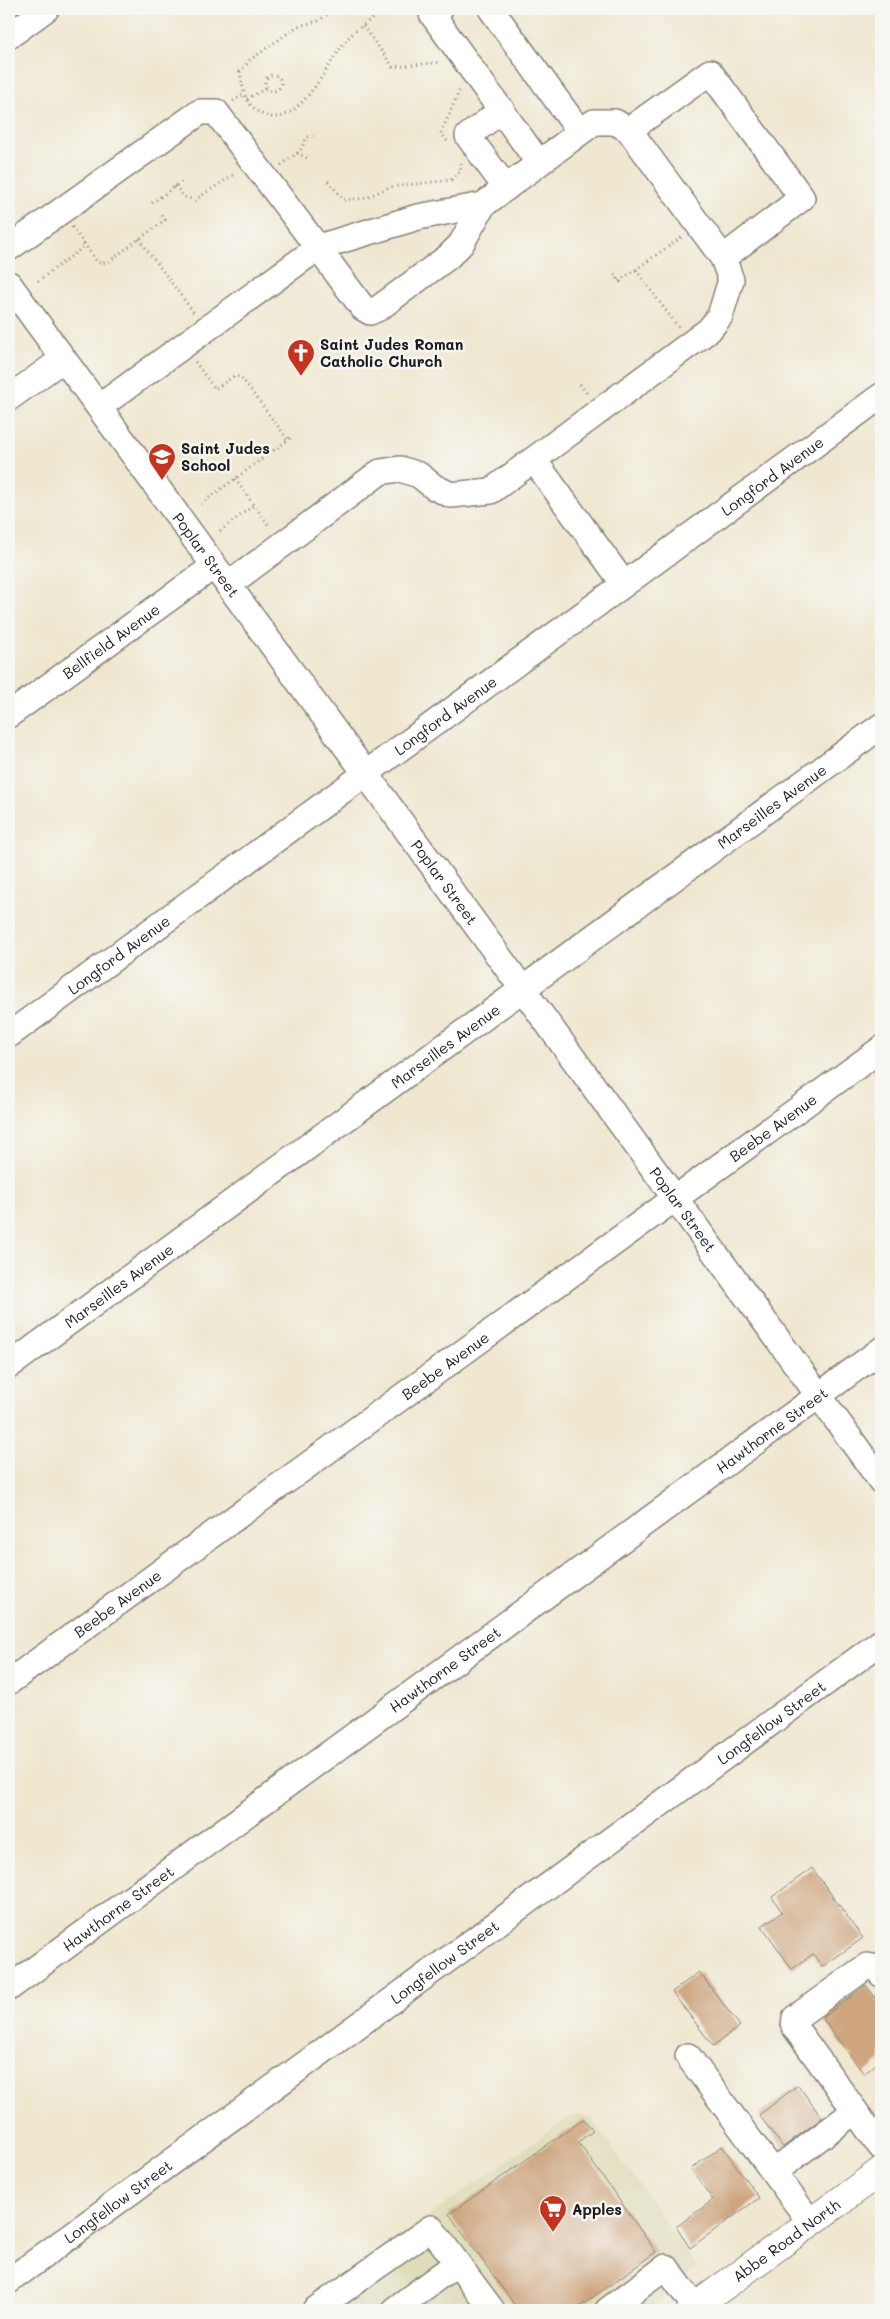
<svg xmlns="http://www.w3.org/2000/svg" width="890" height="2319" font-family="Mali,sans-serif">
<style>
.built{fill:#e0ddbb}
.building{fill:#cea57f}
.lines{fill:none;stroke-linecap:round;stroke-linejoin:round}
.minor-casing{stroke:#868276;stroke-width:28}
.major-casing{stroke:#868276;stroke-width:30}
.path{stroke:#868276;stroke-width:3;stroke-dasharray:1 4;stroke-linecap:butt}
.minor{stroke:#fff;stroke-width:25}
.major{stroke:#fff;stroke-width:28}
.labels{text-anchor:middle;dominant-baseline:central;stroke-width:5;stroke-linejoin:round;paint-order:stroke}
.poi-label{font-size:15px;font-weight:bold;fill:#1c1c1c;stroke:#f6f6f2;text-anchor:start}
.street-label{font-size:15px;fill:#1c1c1c;stroke:#f6f6f2}
</style>
<rect width="100%" height="100%" fill="#f6f6f2"/>
<filter id="ink" filterUnits="userSpaceOnUse"><feTurbulence type="fractalNoise" baseFrequency=".02" numOctaves="2"/><feDisplacementMap in="SourceGraphic" scale="10" xChannelSelector="R" yChannelSelector="G"/><feConvolveMatrix kernelMatrix="1 2 1 2 8 2 1 2 1" color-interpolation-filters="sRGB"/></filter>
<filter id="wash" filterUnits="userSpaceOnUse"><feTurbulence type="fractalNoise" baseFrequency=".0096" numOctaves="4" result="noise"/><feDisplacementMap in="SourceGraphic" scale="20" xChannelSelector="R" yChannelSelector="G"/><feGaussianBlur stdDeviation="1.12" result="paint"/><feColorMatrix in="noise" values="0 0 0 0 0 0 0 0 0 0 0 0 0 0 0 0 0 1.4 0 .05"/><feComposite in="paint" operator="in"/></filter>
<g filter="url(#wash)">
<rect width="100%" height="100%" fill="#efe7d0"/>
<polygon class="built" points="582,2115 592,2119 697,2266 650,2310 296,2310 567,2118"/>
<g id="blocks">
<g class="building">
<polygon points="812,1868 863,1938 822,1967 813,1954 792,1969 762,1926 782,1912 772,1897"/>
<polygon points="699,1972 740,2026 713,2046 672,1992"/>
<polygon points="866,1985 881,2005 881,2060 864,2074 822,2018"/>
<polygon points="798,2085 822,2118 783,2147 759,2115"/>
<polygon points="584,2119 593,2131 578,2142 656,2252 575,2310 518,2310 449,2214"/>
<polygon points="722,2146 759,2198 690,2248 676,2227 713,2200 691,2169"/>
</g>
</g>
</g>
<g filter="url(#ink)">
<use href="#blocks" fill-opacity="0" stroke="#868276" stroke-width="1"/>
<g class="lines">
<defs>
<g id="minor">
<polyline points="440,9 432,14 539,163"/>
<polyline points="491,9 580,132"/>
<polyline points="9,36 46,9"/>
<polyline points="502,110 468,136 506,188"/>
<polyline points="629,130 710,72 802,198 723,258"/>
<polyline points="9,248 200,112 216,112 363,308 370,312 379,308 448,257 461,244 483,205"/>
<path id="s1" d="M9,284l872,1197"/>
<polyline points="9,398 63,359"/>
<polyline points="99,407 319,247 418,217 483,205 594,122 615,122 629,130 723,258 731,280 720,316 709,330 491,491 451,495 434,487 419,475 400,469 380,472 228,585"/>
<polyline points="534,460 624,584"/>
<path id="s2" d="M9,715l205,-149"/>
<path id="s3" d="M9,1035l872,-639"/>
<path id="s4" d="M9,1366l872,-640"/>
<path id="s5" d="M9,1682l872,-633"/>
<polyline points="881,1974 877,1968 867,1966 795,2018 794,2026 881,2147"/>
<path id="s6" d="M9,1988l872,-638"/>
<polyline points="688,2056 811,2223"/>
<polyline points="774,2172 855,2111"/>
<path id="s7" d="M9,2281l872,-639"/>
<polyline points="315,2310 431,2228 492,2310"/>
<polyline points="394,2310 457,2263"/>
<polyline points="608,2310 666,2267 695,2307"/>
</g>
<g id="major">
<path id="s8" d="M691,2310l190,-139"/>
</g>
</defs>
<use href="#minor" class="minor-casing"/>
<use href="#major" class="major-casing"/>
<g class="path">
<path d="M335,9l-17,12 -20,5 -48,34 -10,12c3,18 5,33 22,42 37,20 68,-58 88,-78 10,-10 25,-19 37,-27"/>
<polyline points="363,26 393,67 442,62"/>
<circle cx="273" cy="83" r="8"/>
<polyline points="247,99 266,88"/>
<polyline points="233,101 243,95"/>
<polyline points="447,141 441,133 460,89"/>
<polyline points="297,153 309,159"/>
<polyline points="281,165 300,151 307,137 313,136"/>
<polyline points="328,181 344,200 366,198 389,187 451,180 460,172 461,163"/>
<polyline points="175,186 184,197 195,200 236,173"/>
<polyline points="152,203 184,180"/>
<polyline points="72,227 98,263 108,262 165,220 160,213"/>
<polyline points="139,239 194,313"/>
<polyline points="636,270 678,327"/>
<polyline points="614,274 622,284"/>
<polyline points="38,281 85,246"/>
<polyline points="619,281 682,237"/>
<polyline points="195,362 215,389 234,376 241,377 288,440"/>
<polyline points="580,384 587,394"/>
<polyline points="235,479 270,527"/>
<polyline points="201,504 293,436"/>
<polyline points="220,531 254,505"/>
</g>
<use href="#minor" class="minor"/>
<use href="#major" class="major"/>
</g>
</g>
<defs>
<symbol id="church-pin" viewBox="-11 -11 22 30"><path d="M0 17L-7.5 6A9.5 9.5 0 1 1 7.5 6Z" fill="#c8321e" stroke="#f6f6f2"/><path d="M-1.2-6h2.4v3.5h3.3v2.4h-3.3V6h-2.4V-.1h-3.3v-2.4h3.3Z" fill="#fff"/></symbol>
<symbol id="school-pin" viewBox="-11 -11 22 30"><path d="M0 17L-7.5 6A9.5 9.5 0 1 1 7.5 6Z" fill="#c8321e" stroke="#f6f6f2"/><path d="M0-5L7-2L0 1L-7-2ZM-4 1L0 2.5L4 1V4Q0 6-4 4Z" fill="#fff"/></symbol>
<symbol id="supermarket-pin" viewBox="-11 -11 22 30"><path d="M0 17L-7.5 6A9.5 9.5 0 1 1 7.5 6Z" fill="#c8321e" stroke="#f6f6f2"/><path d="M-6-5.5h2.5l.6 2H6L4.5 2H-2.5L-4.4-4H-6ZM-1.5 3.2a1.3 1.3 0 1 0 .1 0ZM3 3.2a1.3 1.3 0 1 0 .1 0Z" fill="#fff"/></symbol>
</defs>
<g fill-rule="evenodd">
<use href="#church-pin" x="285" y="337" width="32" height="43"/>
<use href="#school-pin" x="146" y="441" width="32" height="43"/>
<use href="#supermarket-pin" x="537" y="2193" width="32" height="43"/>
</g>
<g class="labels">
<g class="poi-label">
<text x="320" y="344">Saint Judes Roman<tspan x="320" dy="17">Catholic Church</tspan></text>
<text x="181" y="448">Saint Judes<tspan x="181" dy="17">School</tspan></text>
<text x="572" y="2209">Apples</text>
</g>
<g class="street-label">
<text stroke="none"><textPath href="#s3" startOffset="946">Longford Avenue</textPath></text>
<text stroke="none"><textPath href="#s1" startOffset="335">Poplar Street</textPath></text>
<text stroke="none"><textPath href="#s2" startOffset="126">Bellfield Avenue</textPath></text>
<text stroke="none"><textPath href="#s3" startOffset="541">Longford Avenue</textPath></text>
<text stroke="none"><textPath href="#s4" startOffset="946">Marseilles Avenue</textPath></text>
<text stroke="none"><textPath href="#s1" startOffset="740">Poplar Street</textPath></text>
<text stroke="none"><textPath href="#s3" startOffset="136">Longford Avenue</textPath></text>
<text stroke="none"><textPath href="#s4" startOffset="541">Marseilles Avenue</textPath></text>
<text stroke="none"><textPath href="#s5" startOffset="944">Beebe Avenue</textPath></text>
<text stroke="none"><textPath href="#s1" startOffset="1145">Poplar Street</textPath></text>
<text stroke="none"><textPath href="#s4" startOffset="136">Marseilles Avenue</textPath></text>
<text stroke="none"><textPath href="#s5" startOffset="539">Beebe Avenue</textPath></text>
<text stroke="none"><textPath href="#s6" startOffset="945">Hawthorne Street</textPath></text>
<text stroke="none"><textPath href="#s5" startOffset="134">Beebe Avenue</textPath></text>
<text stroke="none"><textPath href="#s6" startOffset="540">Hawthorne Street</textPath></text>
<text stroke="none"><textPath href="#s7" startOffset="945">Longfellow Street</textPath></text>
<text stroke="none"><textPath href="#s6" startOffset="135">Hawthorne Street</textPath></text>
<text stroke="none"><textPath href="#s7" startOffset="540">Longfellow Street</textPath></text>
<text stroke="none"><textPath href="#s7" startOffset="135">Longfellow Street</textPath></text>
<text stroke="none"><textPath href="#s8" startOffset="118">Abbe Road North</textPath></text>
</g>
</g>
<rect width="890" height="2319" fill="none" stroke="#f6f6f2" stroke-width="30"/>
</svg>
